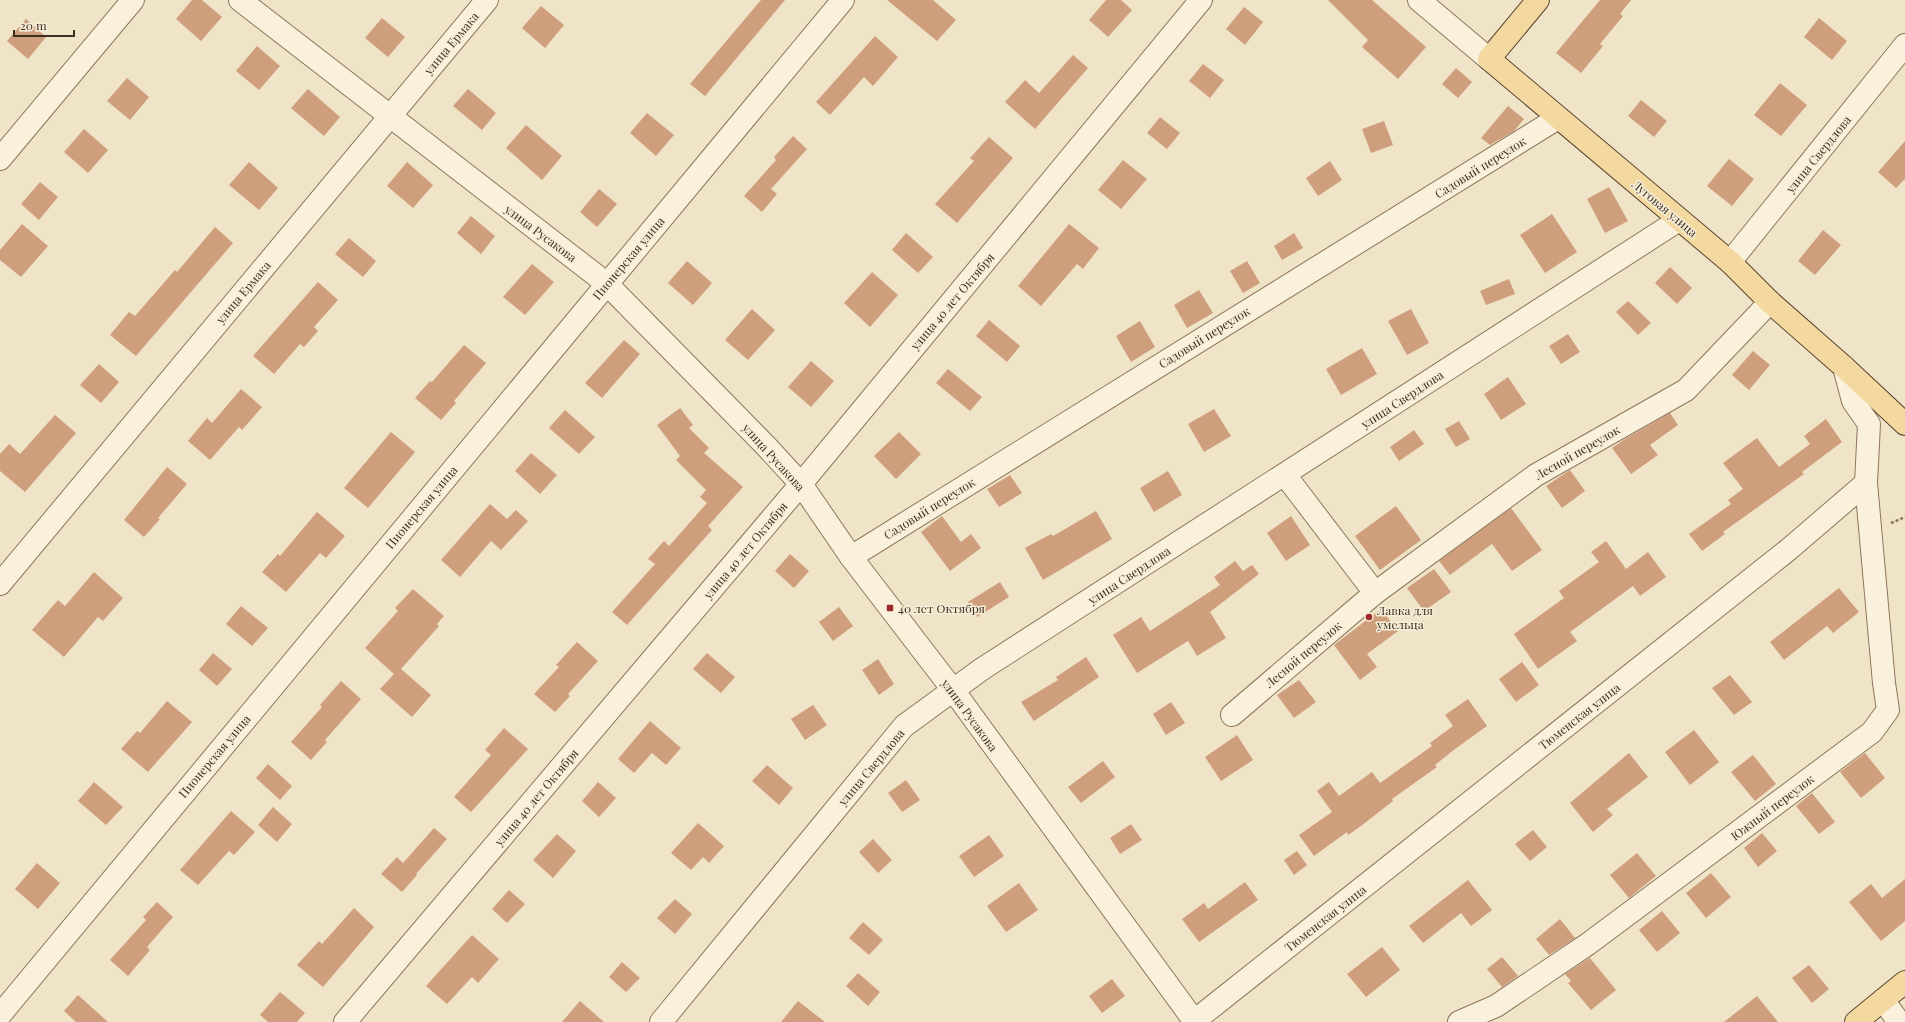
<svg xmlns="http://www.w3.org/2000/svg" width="1905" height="1022" font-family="'Playfair Display',serif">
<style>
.building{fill:#cf9f7d}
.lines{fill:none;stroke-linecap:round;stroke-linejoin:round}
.minor-casing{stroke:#8d765c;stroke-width:24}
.major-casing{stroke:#5b4430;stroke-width:24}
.path{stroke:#8d765c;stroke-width:2.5;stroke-dasharray:3 2;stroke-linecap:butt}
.minor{stroke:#faf1dc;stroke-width:22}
.major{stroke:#f3d9a0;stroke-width:22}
.poi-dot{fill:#9e2a2b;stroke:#f7eed8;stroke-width:1.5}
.labels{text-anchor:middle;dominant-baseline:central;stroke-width:3;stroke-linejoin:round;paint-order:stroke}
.street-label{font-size:12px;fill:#3d2e20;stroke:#f7eed8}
.poi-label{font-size:12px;fill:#3d2e20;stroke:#f7eed8;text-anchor:start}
</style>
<rect width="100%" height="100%" fill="#f0e4c8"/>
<g class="building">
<polygon points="192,0 202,0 222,17 201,41 176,19"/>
<polygon points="761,0 785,0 705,96 690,84"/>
<polygon points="887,0 933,0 956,20 937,41"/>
<polygon points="1106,0 1121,0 1132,10 1108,37 1089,20"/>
<polygon points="1328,0 1372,0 1426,47 1398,79 1362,47 1368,40"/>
<polygon points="1600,0 1631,0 1620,14 1623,16 1600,44 1603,46 1581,73 1556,53"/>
<polygon points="541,6 564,25 545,48 522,28"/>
<polygon points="1244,7 1263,22 1245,45 1226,29"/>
<polygon points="382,18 405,37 388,57 365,38"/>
<polygon points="1819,18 1847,41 1832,60 1804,37"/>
<polygon points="26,19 46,37 28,59 7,41"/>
<polygon points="875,36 898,57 873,86 864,77 830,115 816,102"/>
<polygon points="257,46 280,66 259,90 236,71"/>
<polygon points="1073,55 1088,68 1035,129 1005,102 1025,80 1039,93"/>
<polygon points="1203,64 1224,80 1210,98 1189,81"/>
<polygon points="1456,68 1472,82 1458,98 1442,84"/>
<polygon points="127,78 149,97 130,120 107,101"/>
<polygon points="1780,83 1807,105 1781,136 1754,115"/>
<polygon points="308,89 340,117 324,136 291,108"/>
<polygon points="468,89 496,113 482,130 453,106"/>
<polygon points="1641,100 1667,121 1654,137 1628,116"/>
<polygon points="1508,106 1524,119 1514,131 1490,145 1481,138"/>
<polygon points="647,113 674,135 656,156 630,133"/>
<polygon points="1160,117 1180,133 1167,149 1147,133"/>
<polygon points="1384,121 1393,145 1371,153 1362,129"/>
<polygon points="526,125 562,156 542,180 506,148"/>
<polygon points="84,129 108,150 88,173 64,152"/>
<polygon points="793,136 807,149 771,189 777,194 762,212 744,196 776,160 774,157"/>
<polygon points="989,137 1013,158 957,223 935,204 974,161 970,158"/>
<polygon points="1905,141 1905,179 1896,188 1878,172"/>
<polygon points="1729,159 1754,179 1732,206 1707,186"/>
<polygon points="1123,160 1147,179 1121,209 1098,190"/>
<polygon points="1330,161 1342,180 1318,196 1306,178"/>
<polygon points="249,162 278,188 259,210 229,185"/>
<polygon points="407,162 433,185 413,208 387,186"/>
<polygon points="40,182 58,197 39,220 21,204"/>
<polygon points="1609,187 1628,221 1605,233 1587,199"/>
<polygon points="599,189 617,204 597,227 580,212"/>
<polygon points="1552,214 1577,252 1545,273 1520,235"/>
<polygon points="471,216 495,236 481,254 457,233"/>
<polygon points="22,224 48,246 21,277 0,260 0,250"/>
<polygon points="1069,224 1099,248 1083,269 1077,264 1041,306 1018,286"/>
<polygon points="215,227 233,243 136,356 110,335 129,312 135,316 175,270 177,272"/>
<polygon points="1823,230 1841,245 1815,275 1798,261"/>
<polygon points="906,233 933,257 918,273 892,250"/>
<polygon points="1294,233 1303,248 1282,260 1274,246"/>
<polygon points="349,238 376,261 363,277 335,254"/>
<polygon points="687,261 712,283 693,305 668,283"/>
<polygon points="1247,261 1260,283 1243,293 1230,271"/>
<polygon points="532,264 554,282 525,315 503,297"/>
<polygon points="1670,267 1692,288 1677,304 1655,283"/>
<polygon points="872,272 898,295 870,327 844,303"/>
<polygon points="1509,279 1515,294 1486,305 1480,291"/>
<polygon points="318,282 338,300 314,327 318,331 304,347 300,344 274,374 253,356"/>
<polygon points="1199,290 1213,313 1187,328 1174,305"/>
<polygon points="1628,301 1651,323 1638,335 1616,312"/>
<polygon points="752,309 775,330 748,360 725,340"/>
<polygon points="1411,309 1429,343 1407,355 1388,321"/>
<polygon points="989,320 1020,346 1007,362 976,336"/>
<polygon points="1140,321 1155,347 1131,362 1116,336"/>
<polygon points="1568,334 1580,352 1561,364 1549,346"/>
<polygon points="624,340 640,354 602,398 585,383"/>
<polygon points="464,345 486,363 454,401 456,403 441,420 415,398 430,381 432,382"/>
<polygon points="1362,348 1377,374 1341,395 1326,369"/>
<polygon points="1753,351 1770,365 1749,390 1732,375"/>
<polygon points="811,361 834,381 811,407 788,387"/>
<polygon points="99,364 119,382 101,403 80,385"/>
<polygon points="948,369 982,397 970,411 936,383"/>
<polygon points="1508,377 1526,404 1501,420 1484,394"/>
<polygon points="241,389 262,407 242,430 239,427 210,460 188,441 207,418 212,423"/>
<polygon points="680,408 693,425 689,428 709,448 704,453 743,487 708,526 712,530 627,625 612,612 655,564 648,559 664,541 669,546 707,503 700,497 706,490 676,460 680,456 657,425"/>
<polygon points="1214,409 1231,436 1204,452 1188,424"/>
<polygon points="565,410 595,437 579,454 549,428"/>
<polygon points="1670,413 1678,425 1650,445 1658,455 1631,474 1612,448 1625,439"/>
<polygon points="55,415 76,433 25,492 0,471 0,454 9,444 20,454"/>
<polygon points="1826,419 1842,442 1802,472 1804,474 1723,532 1725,534 1702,551 1689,534 1731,504 1728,500 1743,489 1723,463 1757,438 1779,467 1810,444 1804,436"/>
<polygon points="1459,421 1470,439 1456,447 1445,429"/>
<polygon points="1414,430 1424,444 1399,461 1390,447"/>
<polygon points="391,432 415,452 368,508 344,488"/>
<polygon points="899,432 921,454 896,479 874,456"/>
<polygon points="531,453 557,475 540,494 515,471"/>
<polygon points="167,467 187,484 158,518 160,519 144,537 124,520"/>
<polygon points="1570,470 1585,491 1562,508 1546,486"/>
<polygon points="1168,471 1182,495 1154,512 1140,488"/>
<polygon points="1010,475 1022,493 999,507 987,489"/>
<polygon points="490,504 507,519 516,510 528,521 501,550 491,541 460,577 441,560"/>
<polygon points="1396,506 1421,540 1380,570 1355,536"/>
<polygon points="1511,508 1542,550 1512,571 1492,544 1450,575 1439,561"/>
<polygon points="1096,511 1112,539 1043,580 1025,548 1051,534 1053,536"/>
<polygon points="317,512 345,536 326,558 320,553 286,592 262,572 278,554 280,556"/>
<polygon points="942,516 961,542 971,534 981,548 950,571 921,532"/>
<polygon points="1291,516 1310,545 1286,561 1267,533"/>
<polygon points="1606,541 1626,569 1648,552 1666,577 1640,596 1633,586 1570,632 1577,641 1538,669 1514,634 1564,598 1559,591 1599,562 1591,552"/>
<polygon points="790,554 809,571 794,588 775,571"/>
<polygon points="1235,561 1243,571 1252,565 1259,574 1210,612 1226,638 1197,656 1188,641 1137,673 1113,635 1141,617 1150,631 1220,585 1214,577"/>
<polygon points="1434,569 1451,592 1424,611 1407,588"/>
<polygon points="94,572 123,598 103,621 98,617 64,657 32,630 58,600 65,606"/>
<polygon points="1000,582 1009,597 977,617 968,602"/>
<polygon points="1839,588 1859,612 1833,633 1827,626 1784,660 1770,642"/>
<polygon points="413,589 444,616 437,624 439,626 401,669 431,695 412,717 380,689 394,674 365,648 398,611 395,608"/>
<polygon points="241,606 268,628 252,646 226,624"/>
<polygon points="839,607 853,626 833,641 819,622"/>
<polygon points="1381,609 1398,631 1367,654 1377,667 1360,680 1334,645"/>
<polygon points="577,642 598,661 568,694 570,696 555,712 534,694 559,667 556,665"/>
<polygon points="213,653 232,669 217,686 199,670"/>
<polygon points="707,653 735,677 721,693 693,669"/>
<polygon points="1086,657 1099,677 1034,721 1021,702 1058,680 1056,677"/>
<polygon points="878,659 894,684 879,695 862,670"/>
<polygon points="1522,662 1539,685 1516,702 1499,679"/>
<polygon points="1730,675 1752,702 1734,715 1712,688"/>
<polygon points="1299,680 1316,702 1294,718 1277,695"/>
<polygon points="341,681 361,699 325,740 327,742 311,760 291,742 322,707 320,705"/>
<polygon points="1468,699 1487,726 1455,749 1435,765 1437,767 1392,799 1393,801 1361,826 1348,835 1347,832 1314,856 1299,835 1332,812 1317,791 1329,782 1339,796 1372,772 1380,783 1432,746 1430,743 1453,726 1445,715"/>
<polygon points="167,701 192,722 148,772 121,749 137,731 140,733"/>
<polygon points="1171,702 1185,723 1166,735 1153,714"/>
<polygon points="813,705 827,725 805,740 791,719"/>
<polygon points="650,721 681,748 666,765 652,753 634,773 618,759"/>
<polygon points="504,728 528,749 471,812 454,797 491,755 485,750"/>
<polygon points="1694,730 1719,762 1690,785 1665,752"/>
<polygon points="1237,735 1253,760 1221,781 1205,757"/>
<polygon points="1629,753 1648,777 1607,809 1613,815 1593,832 1570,803"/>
<polygon points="1865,753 1885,778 1861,798 1840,772"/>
<polygon points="1753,755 1776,784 1755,801 1731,772"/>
<polygon points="1103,761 1115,777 1081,803 1068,787"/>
<polygon points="268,764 292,786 280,800 256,778"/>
<polygon points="767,765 793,788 779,805 752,781"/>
<polygon points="906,780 920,800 902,812 888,793"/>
<polygon points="94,782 123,807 106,825 78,801"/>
<polygon points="598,782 616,798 599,817 582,801"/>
<polygon points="1812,793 1835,822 1819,834 1796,806"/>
<polygon points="273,807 292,824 277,842 258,825"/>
<polygon points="231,811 255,832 234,855 229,851 198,885 180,870"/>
<polygon points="698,823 724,846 709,863 703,857 691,870 671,853"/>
<polygon points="1131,824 1142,840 1120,854 1110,838"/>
<polygon points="434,828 447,839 416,874 417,875 402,892 381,874 397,857 403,863"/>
<polygon points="1533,830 1547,847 1530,861 1515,844"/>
<polygon points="1762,833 1777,851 1758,867 1744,848"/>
<polygon points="557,834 576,851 553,878 533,860"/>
<polygon points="989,835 1004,856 974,877 959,856"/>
<polygon points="873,839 892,860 878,873 859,852"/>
<polygon points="1297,851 1307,865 1294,875 1284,860"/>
<polygon points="1637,853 1656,876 1629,898 1610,875"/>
<polygon points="37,863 60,883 38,909 15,889"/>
<polygon points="1711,873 1731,897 1706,918 1686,893"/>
<polygon points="1905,879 1905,921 1881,941 1849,902 1871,884 1882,898"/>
<polygon points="1468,880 1492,910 1471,926 1461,913 1423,943 1409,926"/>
<polygon points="1245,882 1258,900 1199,942 1182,919 1204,903 1208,909"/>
<polygon points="1019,883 1038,910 1006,932 987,906"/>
<polygon points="509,890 525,904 507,923 492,909"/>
<polygon points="675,899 692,914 675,934 657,918"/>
<polygon points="157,902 173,917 147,947 150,950 128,976 110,960 146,920 143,917"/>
<polygon points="354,908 374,927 323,987 297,965 319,941 322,944"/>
<polygon points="1662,911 1680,933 1657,952 1639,930"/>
<polygon points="1560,919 1575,938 1549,955 1536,939"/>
<polygon points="863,922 883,940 869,955 849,938"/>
<polygon points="472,935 499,959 478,983 472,977 447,1004 426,986"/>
<polygon points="1382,947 1400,970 1366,997 1347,974"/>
<polygon points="1502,957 1518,976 1502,987 1487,969"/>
<polygon points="1590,958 1616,990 1591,1010 1568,983 1571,981 1565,974"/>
<polygon points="622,962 640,978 626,992 609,977"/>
<polygon points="1809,965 1829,989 1812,1003 1792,978"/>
<polygon points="858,973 880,992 868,1006 846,986"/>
<polygon points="1112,979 1125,996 1102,1013 1089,996"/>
<polygon points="280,992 305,1013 297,1022 268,1022 260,1015"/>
<polygon points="78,995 108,1022 76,1022 64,1011"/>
<polygon points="1757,996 1778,1022 1724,1022"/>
<polygon points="580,1001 604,1022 562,1022"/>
<polygon points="798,1001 825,1022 781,1022"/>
</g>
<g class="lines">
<defs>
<g id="minor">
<polyline points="240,0 606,283 766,446 801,484 851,557 953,690 1195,1022"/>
<polyline points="1419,0 1489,59"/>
<polyline points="0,159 133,0"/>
<polyline points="1730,262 1905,45"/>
<polyline points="1285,475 1375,593"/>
<polyline points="851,557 1558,118"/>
<polyline points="0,584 487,0"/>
<polyline points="1232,715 1375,593 1536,475 1686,390 1770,302"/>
<polyline points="1883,1000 1899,1022"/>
<polyline points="0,1015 843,0"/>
<polyline points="345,1022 801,484 1201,0"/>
<polyline points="661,1022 904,726 982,669 1679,220"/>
<polyline points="1193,1022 1788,550 1866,483 1869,424 1853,401 1844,367"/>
<polyline points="1459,1022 1496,1006 1588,944 1872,732 1888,710 1884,683 1866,483"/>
</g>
<g id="major">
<polyline points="1538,0 1489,59 1730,262 1770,302 1844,367 1905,424"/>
<polyline points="1856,1022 1905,982"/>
</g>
</defs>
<use href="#minor" class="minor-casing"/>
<use href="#major" class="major-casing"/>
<polyline class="path" points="1891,523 1905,517"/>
<use href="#minor" class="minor"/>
<use href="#major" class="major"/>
</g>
<g class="poi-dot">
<rect x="886" y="604" width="8" height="8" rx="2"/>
<circle cx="1369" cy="617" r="4"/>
</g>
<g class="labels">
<g class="street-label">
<text transform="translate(451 43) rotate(-50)">улица Ермака</text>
<text transform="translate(1818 154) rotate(-51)">улица Свердлова</text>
<text transform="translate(1480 167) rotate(-32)">Садовый переулок</text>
<text transform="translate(1665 208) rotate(40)">Луговая улица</text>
<text transform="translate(541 233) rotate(37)">улица Русакова</text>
<text transform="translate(628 258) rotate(-50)">Пионерская улица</text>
<text transform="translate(243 292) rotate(-50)">улица Ермака</text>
<text transform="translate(952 301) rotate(-50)">улица 40 лет Октября</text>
<text transform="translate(1204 337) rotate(-32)">Садовый переулок</text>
<text transform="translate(1402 399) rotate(-33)">улица Свердлова</text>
<text transform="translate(1577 452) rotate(-30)">Лесной переулок</text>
<text transform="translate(774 457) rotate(48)">улица Русакова</text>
<text transform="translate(421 507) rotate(-50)">Пионерская улица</text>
<text transform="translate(929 508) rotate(-32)">Садовый переулок</text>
<text transform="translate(745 550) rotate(-50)">улица 40 лет Октября</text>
<text transform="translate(1129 575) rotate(-33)">улица Свердлова</text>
<text transform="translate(1303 654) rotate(-40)">Лесной переулок</text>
<text transform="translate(970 715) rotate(54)">улица Русакова</text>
<text transform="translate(1579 716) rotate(-38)">Тюменская улица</text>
<text transform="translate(214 756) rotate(-50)">Пионерская улица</text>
<text transform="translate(871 767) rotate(-50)">улица Свердлова</text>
<text transform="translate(536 797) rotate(-50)">улица 40 лет Октября</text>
<text transform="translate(1772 807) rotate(-37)">Южный переулок</text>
<text transform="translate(1325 918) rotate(-38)">Тюменская улица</text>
</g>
<g class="poi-label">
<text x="898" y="608">40 лет Октября</text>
<text x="1377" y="610">Лавка для<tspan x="1377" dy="14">умельца</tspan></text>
</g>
</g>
<path d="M14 30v6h60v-6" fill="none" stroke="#3d2e20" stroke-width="2"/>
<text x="20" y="30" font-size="12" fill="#3d2e20" stroke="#f7eed8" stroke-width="3" paint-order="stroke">20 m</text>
</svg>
